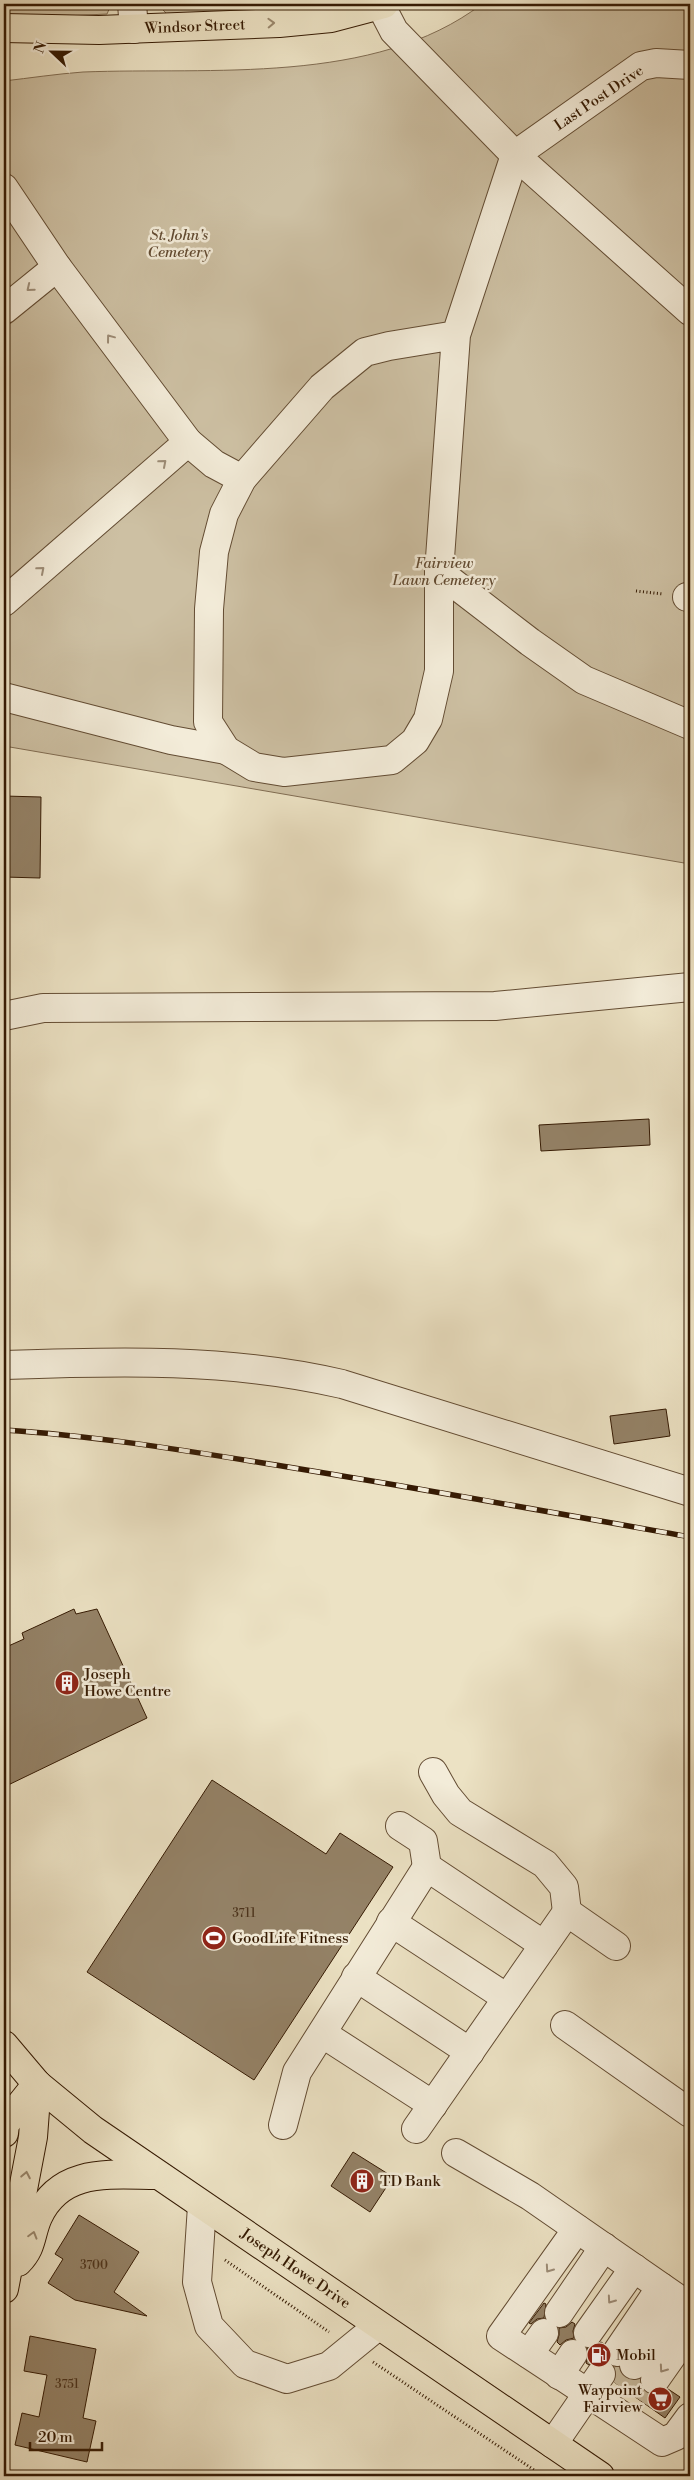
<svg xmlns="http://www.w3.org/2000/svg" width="694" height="2480" font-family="'Libre Bodoni',serif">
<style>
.green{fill:#cdc0a3;stroke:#816d53}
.building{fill:#948267;stroke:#351a03}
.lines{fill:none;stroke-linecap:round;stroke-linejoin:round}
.minor-tunnel{stroke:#c7ba9d;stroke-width:28;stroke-dasharray:28 14;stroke-linecap:butt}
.minor-casing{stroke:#634c33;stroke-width:30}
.major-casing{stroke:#351a03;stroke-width:30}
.path{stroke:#351a03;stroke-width:3;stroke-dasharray:1 2.5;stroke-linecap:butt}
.minor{stroke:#f3ecd9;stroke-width:28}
.major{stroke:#ece2c4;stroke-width:28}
.rail-casing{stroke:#351a03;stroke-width:5.5}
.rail{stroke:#f3ecd9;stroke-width:4;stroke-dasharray:11;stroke-linecap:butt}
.oneway{stroke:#9a886d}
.oneway2{stroke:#9e8e79}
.labels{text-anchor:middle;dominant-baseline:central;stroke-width:5;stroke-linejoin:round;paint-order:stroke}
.number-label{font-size:12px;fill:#4d341c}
.street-label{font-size:15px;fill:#351a03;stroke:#f3ecd9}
.park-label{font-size:15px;font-style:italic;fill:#634c33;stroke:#f3ecd9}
.poi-label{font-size:15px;fill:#351a03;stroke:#f3ecd9;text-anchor:start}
</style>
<rect width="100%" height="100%" fill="#ece2c4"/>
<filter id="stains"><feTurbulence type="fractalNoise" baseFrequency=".004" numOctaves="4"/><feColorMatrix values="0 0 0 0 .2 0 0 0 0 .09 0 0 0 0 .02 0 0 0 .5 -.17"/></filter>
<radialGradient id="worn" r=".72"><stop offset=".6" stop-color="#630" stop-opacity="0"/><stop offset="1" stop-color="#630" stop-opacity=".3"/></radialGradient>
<g class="green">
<polygon points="60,4 107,4 110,7 107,14 4,19 4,8"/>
<polygon points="164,4 312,4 277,10 167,14 162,9"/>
<path d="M482,4h208v860l-686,-118v-665c26,-3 52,-7 79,-9 128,-5 291,14 399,-68z"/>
</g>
<g class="building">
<polygon points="4,796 41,797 40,878 4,877"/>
<polygon points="649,1119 650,1145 541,1151 539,1125"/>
<polygon points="666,1409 670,1436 614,1444 610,1416"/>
<polygon points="74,1609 76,1614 97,1609 147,1718 4,1787 4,1648 24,1639 22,1633"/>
<polygon points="212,1780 326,1854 340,1833 393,1867 254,2080 87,1972"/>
<polygon points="353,2152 393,2177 370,2212 331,2186"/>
<polygon points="79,2215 139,2252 114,2292 147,2316 75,2300 48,2283 63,2259 55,2254"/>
<polygon points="544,2303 546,2304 544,2318 537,2319 531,2324 529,2323"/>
<polygon points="572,2322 575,2324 573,2331 574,2338 566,2340 560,2345 557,2342 559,2335 559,2328 566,2327"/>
<polygon points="30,2336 96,2349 83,2418 96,2421 87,2462 15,2445 22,2413 39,2417 47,2375 24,2371"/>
<polygon points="601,2342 604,2344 601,2351 603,2359 595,2360 589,2365 586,2363 588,2355 587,2348 595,2347"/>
<polygon points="615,2367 619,2367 626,2378 632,2380 640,2379 641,2387 646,2393 654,2396 661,2394 668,2389 680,2397 665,2418 614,2382 617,2375"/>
</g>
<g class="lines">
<g class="minor-tunnel">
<polyline points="619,2386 634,2365"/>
<polyline points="641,2401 655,2380"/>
</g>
<defs>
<g id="minor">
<polyline points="132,4 134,29"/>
<polyline points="380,4 394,31 515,155 456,335 439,572 439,671 428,719 415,741 392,760 284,772 254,767 226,750 208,722 209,609 214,552 224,514 242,479 322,387 365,352 389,346 456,335"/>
<polyline points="690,65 656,63 641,66 515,155 690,311"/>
<polyline points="4,188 57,267 188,442 4,602"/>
<polyline points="4,310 57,267"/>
<polyline points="188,442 214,464 242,479"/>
<polyline points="439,572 530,642 584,680 690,725"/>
<polyline points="687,597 690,597"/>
<polyline points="4,697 171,740 226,750"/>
<polyline points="4,1016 43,1008 495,1006 690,987"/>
<path d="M4,1365c113,-4 227,-7 338,19l348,108"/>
<polyline points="433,1772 446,1795 460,1812 545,1864 564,1887 567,1912"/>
<polyline points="400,1826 423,1841 427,1867 544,1945"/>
<polyline points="391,1922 507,1998"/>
<polyline points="356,1977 470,2052"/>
<polyline points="565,2025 690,2113"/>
<polyline points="323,2034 433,2105"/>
<polyline points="283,2125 297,2072 427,1867"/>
<polyline points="416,2129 567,1912 616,1946"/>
<polyline points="456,2153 530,2196 690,2307"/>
<polyline points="202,2206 197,2282 209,2326 245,2364 287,2379 329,2366 378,2326"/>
<polyline points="577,2229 501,2336 662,2442 676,2436 690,2417"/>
<polyline points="559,2313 604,2247"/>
<polyline points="588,2333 634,2268"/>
<polyline points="617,2352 661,2287"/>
<polyline points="529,2354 544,2333"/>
<polyline points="634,2365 679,2300"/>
<polyline points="559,2375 573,2354"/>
<polyline points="655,2380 690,2330"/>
<polyline points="553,2444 601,2374"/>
</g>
<g id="major">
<path id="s1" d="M4,28l95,2 180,-7 52,-5 53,-14"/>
<path id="s2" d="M4,2045l33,39 56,46 507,346"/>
<polyline points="4,2133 5,2124 37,2084"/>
<path d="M18,2262c15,-15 12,-27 20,-45 23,-50 73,-42 119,-42"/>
<polyline points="4,2289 33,2137 37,2084"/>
</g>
</defs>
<use href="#minor" class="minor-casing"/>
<use href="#major" class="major-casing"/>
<g class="path">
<polyline points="636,591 663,594"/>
<polyline points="225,2260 329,2332"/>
<polyline points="373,2362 543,2476"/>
</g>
<use href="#minor" class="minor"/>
<use href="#major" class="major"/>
<defs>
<path id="rail" d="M4,1430c96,6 190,22 284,37 135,22 268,46 402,70"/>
</defs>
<use href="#rail" class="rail-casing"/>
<use href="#rail" class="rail"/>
</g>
<defs><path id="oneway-chevron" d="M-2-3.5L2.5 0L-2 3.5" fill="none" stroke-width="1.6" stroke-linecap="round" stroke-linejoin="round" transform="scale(1.25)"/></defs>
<g class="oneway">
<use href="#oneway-chevron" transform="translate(271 23) rotate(-2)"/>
<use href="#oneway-chevron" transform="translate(26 2175) rotate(-79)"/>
<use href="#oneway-chevron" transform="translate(33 2235) rotate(-74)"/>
</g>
<g class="oneway2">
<use href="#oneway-chevron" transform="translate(30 288) rotate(141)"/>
<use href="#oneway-chevron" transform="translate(110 338) rotate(-127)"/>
<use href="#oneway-chevron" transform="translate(163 463) rotate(-41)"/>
<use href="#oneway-chevron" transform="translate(41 570) rotate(-41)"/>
<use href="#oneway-chevron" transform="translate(549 2269) rotate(125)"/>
<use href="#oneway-chevron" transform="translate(611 2300) rotate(125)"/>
<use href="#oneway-chevron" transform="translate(663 2369) rotate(125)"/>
</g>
<defs>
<symbol id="building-disc" viewBox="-11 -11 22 22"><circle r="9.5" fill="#8f2418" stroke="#f3ecd9"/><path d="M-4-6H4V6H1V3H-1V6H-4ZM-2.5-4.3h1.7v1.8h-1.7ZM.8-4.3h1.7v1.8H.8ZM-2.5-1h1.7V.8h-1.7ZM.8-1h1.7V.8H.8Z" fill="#fff"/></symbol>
<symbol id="stadium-disc" viewBox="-11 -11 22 22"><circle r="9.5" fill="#8f2418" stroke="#f3ecd9"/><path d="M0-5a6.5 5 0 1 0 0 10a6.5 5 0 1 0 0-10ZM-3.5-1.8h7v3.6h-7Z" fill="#fff"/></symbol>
<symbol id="fuel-disc" viewBox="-11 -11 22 22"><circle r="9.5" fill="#8f2418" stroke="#f3ecd9"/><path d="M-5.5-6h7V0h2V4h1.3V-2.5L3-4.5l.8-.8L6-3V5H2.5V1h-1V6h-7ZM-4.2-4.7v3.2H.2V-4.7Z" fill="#fff"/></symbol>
<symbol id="supermarket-disc" viewBox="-11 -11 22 22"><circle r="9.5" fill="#8f2418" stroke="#f3ecd9"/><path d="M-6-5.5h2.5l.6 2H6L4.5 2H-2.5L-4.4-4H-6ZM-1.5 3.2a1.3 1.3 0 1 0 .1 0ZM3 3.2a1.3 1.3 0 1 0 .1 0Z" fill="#fff"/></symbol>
</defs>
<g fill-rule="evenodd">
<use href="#building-disc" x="53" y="1669" width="28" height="28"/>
<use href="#stadium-disc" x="200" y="1924" width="28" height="28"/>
<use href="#building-disc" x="348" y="2167" width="28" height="28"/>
<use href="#fuel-disc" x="585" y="2341" width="28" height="28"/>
<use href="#supermarket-disc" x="646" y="2385" width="28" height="28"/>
</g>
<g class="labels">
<g class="number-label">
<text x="244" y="1913">3711</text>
<text x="94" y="2265">3700</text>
<text x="67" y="2384">3751</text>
</g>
<g class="street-label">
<text stroke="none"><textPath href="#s1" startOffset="191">Windsor Street</textPath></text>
<text transform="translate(599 98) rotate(-34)">Last Post Drive</text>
<text stroke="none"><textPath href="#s2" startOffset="369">Joseph Howe Drive</textPath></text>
</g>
<g class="park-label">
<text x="179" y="235">St. John's<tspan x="179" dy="17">Cemetery</tspan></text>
<text x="444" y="563">Fairview<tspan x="444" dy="17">Lawn Cemetery</tspan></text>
</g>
<g class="poi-label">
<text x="84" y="1674">Joseph<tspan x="84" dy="17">Howe Centre</tspan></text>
<text x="232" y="1938">GoodLife Fitness</text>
<text x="380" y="2181">TD Bank</text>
<text x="616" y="2355">Mobil</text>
<text x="642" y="2390" text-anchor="end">Waypoint<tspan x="642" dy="17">Fairview</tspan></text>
</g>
</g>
<rect width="694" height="2480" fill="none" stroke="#ece2c4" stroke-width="20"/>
<rect x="5" y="5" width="684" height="2470" fill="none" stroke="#351a03" stroke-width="2.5"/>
<rect x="10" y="10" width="674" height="2460" fill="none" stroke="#351a03"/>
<g transform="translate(52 52) rotate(292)" stroke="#f3ecd9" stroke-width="4" paint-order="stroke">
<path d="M0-4L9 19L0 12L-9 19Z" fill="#351a03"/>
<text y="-8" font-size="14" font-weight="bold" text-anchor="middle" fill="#351a03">N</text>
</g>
<path d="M30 2442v8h72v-8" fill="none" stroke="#351a03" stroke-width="2.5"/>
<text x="38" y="2442" font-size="15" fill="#351a03" stroke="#f3ecd9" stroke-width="4" paint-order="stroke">20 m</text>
<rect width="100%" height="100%" filter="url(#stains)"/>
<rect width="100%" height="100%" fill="url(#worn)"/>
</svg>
